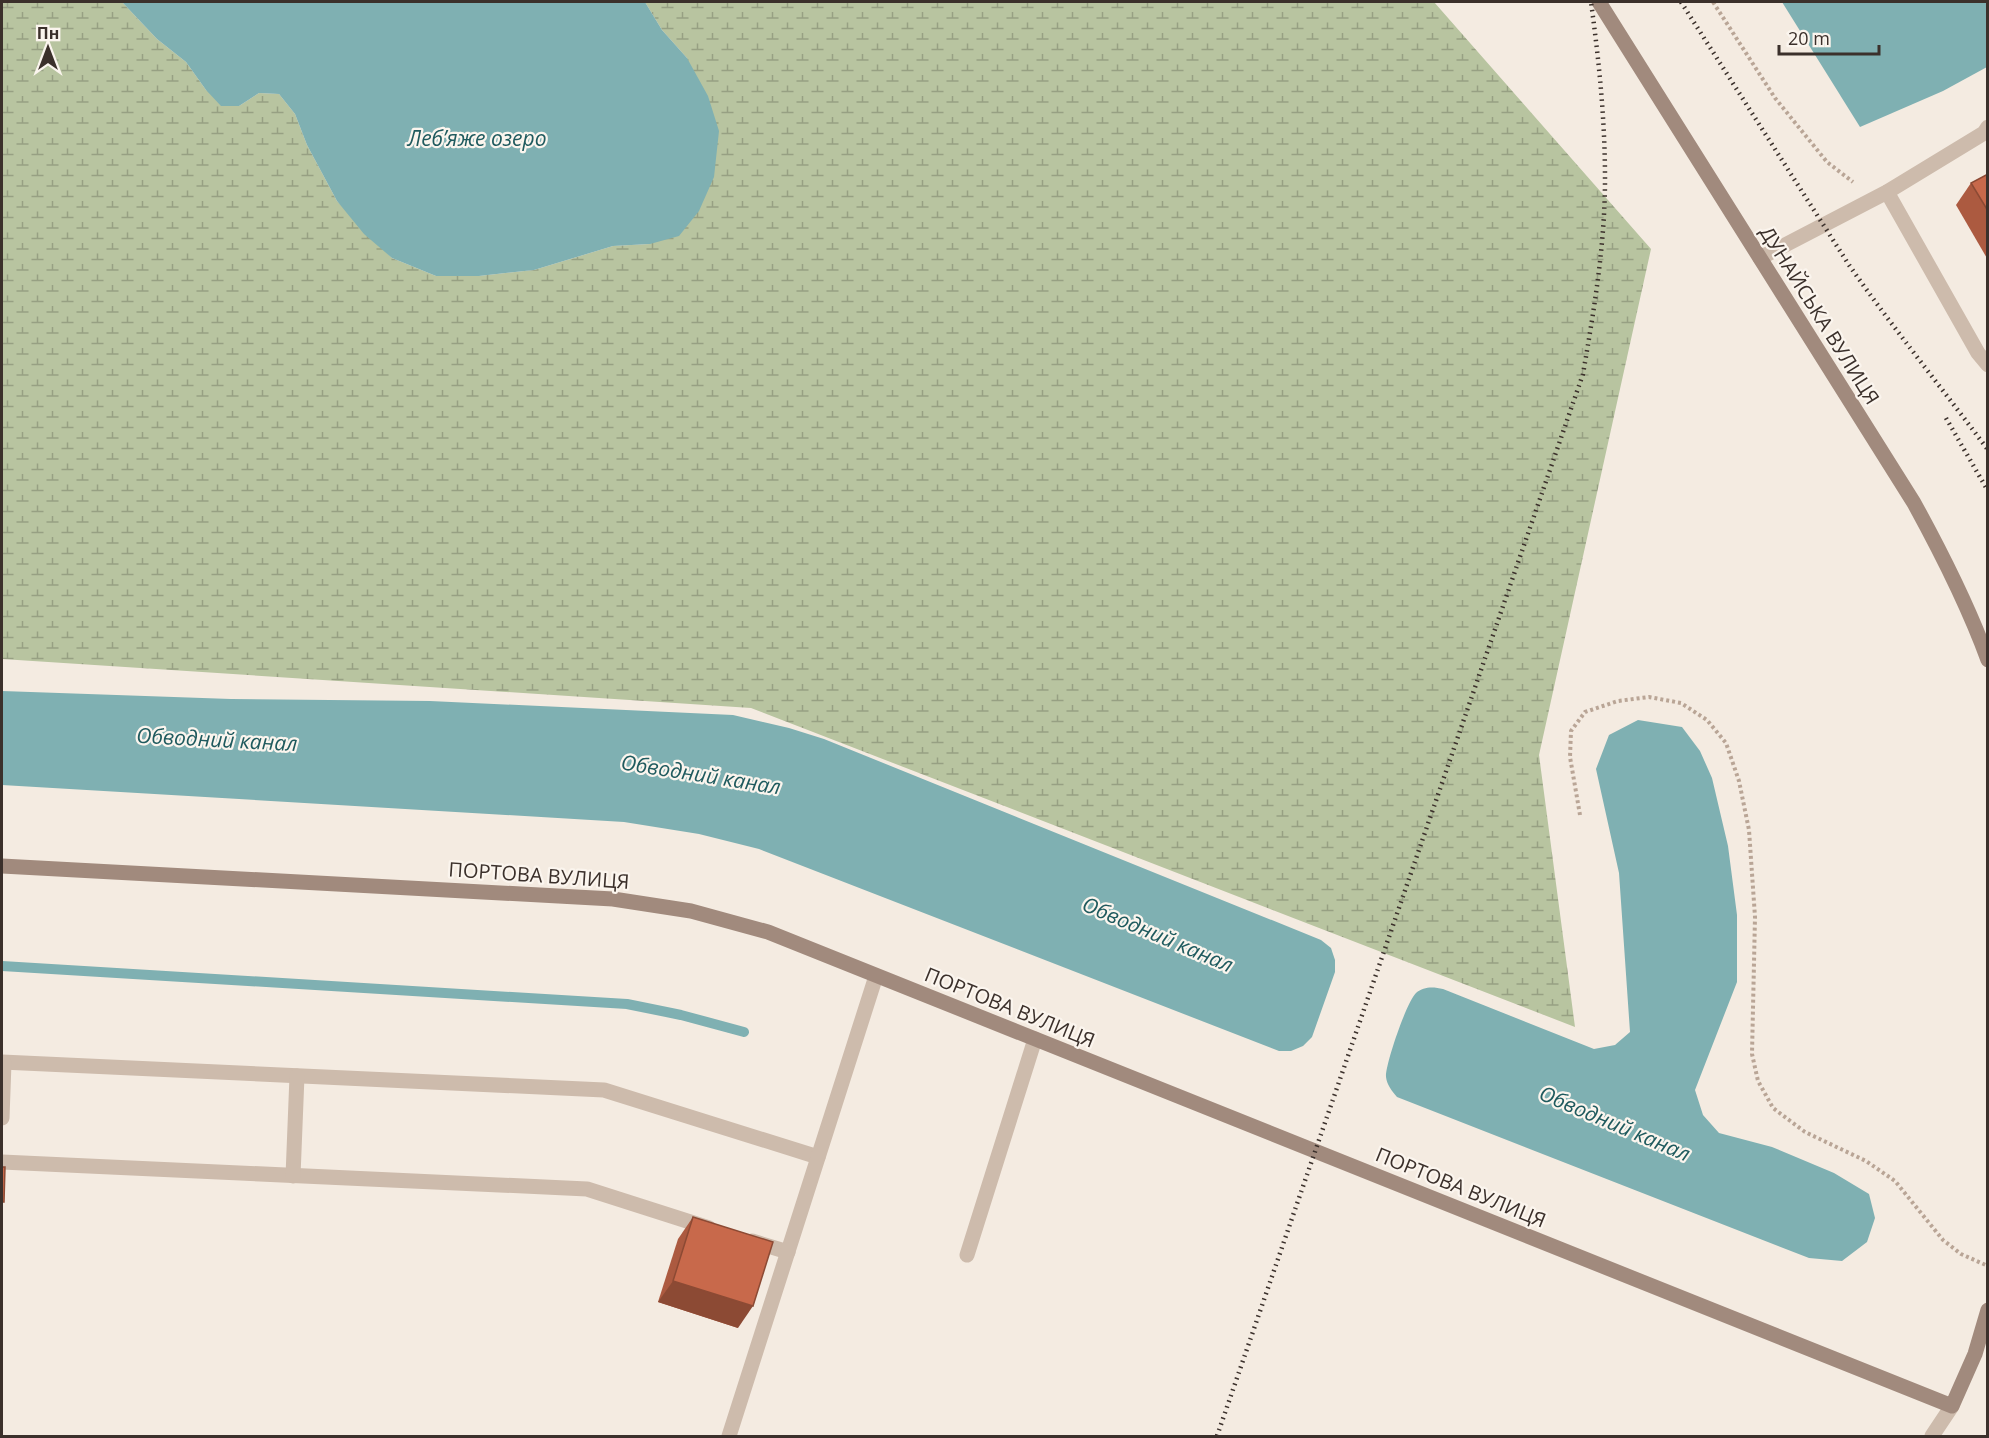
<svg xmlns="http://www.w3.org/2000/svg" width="1989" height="1438" font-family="'Open Sans',sans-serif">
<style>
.wetland{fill:url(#wetland-marsh)}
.water{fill:#7fb0b2}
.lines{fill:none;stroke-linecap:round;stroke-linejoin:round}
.stream{stroke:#7fb0b2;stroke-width:10}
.path{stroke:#b9a596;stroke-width:4;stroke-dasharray:3 3;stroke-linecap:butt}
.lane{stroke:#cdbbac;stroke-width:15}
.street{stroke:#cdbbac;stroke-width:15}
.secondary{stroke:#a18a7d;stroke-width:15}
.rail{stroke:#3b302b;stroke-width:4.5;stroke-dasharray:1.5 4.5;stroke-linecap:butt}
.wall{fill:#ac5a40}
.shaded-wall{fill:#8c4a34}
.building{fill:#c8694b;stroke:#8c4a34;stroke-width:1.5}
.labels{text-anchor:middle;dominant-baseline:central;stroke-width:4.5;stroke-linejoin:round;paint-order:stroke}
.street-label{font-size:20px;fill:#3b302b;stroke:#fbf5ee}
.water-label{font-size:21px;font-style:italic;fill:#1f5a5e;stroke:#fbf5ee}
</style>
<defs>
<pattern id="wetland-marsh" width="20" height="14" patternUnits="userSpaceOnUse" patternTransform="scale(1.5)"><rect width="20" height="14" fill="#b8c4a0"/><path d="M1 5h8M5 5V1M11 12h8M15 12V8" fill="none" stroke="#97a083"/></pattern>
</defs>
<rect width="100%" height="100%" fill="#f4ebe1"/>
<polygon class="wetland" points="2,2 122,2 157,39 186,62 206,90 239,106 259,93 279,94 295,114 307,145 337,201 392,258 436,276 479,276 534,270 613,246 650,244 687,58 662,30 645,2 1434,2 1651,249 1539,755 1575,1027 751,708 2,659"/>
<g class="water">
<polygon points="122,2 645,2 662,30 687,58 708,96 719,131 714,177 699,211 679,236 650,244 613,246 534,270 479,276 436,276 392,258 364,234 337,201 307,145 295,114 279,94 259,93 239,106 221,106 206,90 186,62 157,39"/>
<polygon points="1782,2 1987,2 1987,67 1943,91 1860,127"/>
<polygon points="2,691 231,699 430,701 733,715 789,728 824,739 1321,940 1331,948 1335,960 1335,972 1312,1037 1303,1046 1291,1051 1279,1051 759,849 699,834 624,822 2,785"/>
<path d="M1638,720l44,7 18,24 12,27 16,68 9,69v67l-42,108 8,25 16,18 53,14 62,26 35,21 6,24 -8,24 -25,19 -33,-3 -412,-161c-5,-6 -10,-12 -11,-20 -1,-12 21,-76 30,-84 8,-7 18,-6 27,-4l151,60 21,-4 15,-13 -11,-159 -23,-104 13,-34z"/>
</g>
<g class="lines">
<polyline class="stream" points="2,966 627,1004 681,1015 744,1032"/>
<g class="path">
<polyline points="1713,2 1775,98 1827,162 1853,182"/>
<polyline points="1580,815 1570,757 1571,731 1585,712 1618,701 1649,697 1681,703 1707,720 1726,743 1739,781 1749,830 1755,917 1752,1054 1758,1081 1773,1108 1805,1132 1866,1161 1895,1181 1943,1240 1961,1254 1988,1266"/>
</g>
<g class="lane">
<polyline points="1887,192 1978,353 1988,365"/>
<polyline points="1760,258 1887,192 1984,133 1988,127"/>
<polyline points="2,1062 604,1090 818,1157"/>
<polyline points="2,1118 4,1063"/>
<polyline points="2,1162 587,1189 709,1228"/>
<polyline points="293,1176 297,1076"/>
<polyline points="752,1241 788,1252"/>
<polyline points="967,1255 1035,1039"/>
<polyline points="729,1436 876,976"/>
</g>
<polyline class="street" points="1932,1436 1952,1406"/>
<g class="secondary">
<path d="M1599,2l315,501c28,51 54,102 74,157"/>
<polyline points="2,866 613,899 691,911 768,932 1952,1406 1975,1354 1988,1310"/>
</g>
<g class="rail">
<path d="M1681,2l168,263c44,63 93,123 139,185"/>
<polyline points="1946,418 1988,491"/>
<path d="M1217,1436l366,-1062c11,-64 22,-129 22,-195 0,-60 -6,-118 -14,-177"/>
</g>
</g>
<g class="wall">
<polygon points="1988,174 1988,260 1956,205 1971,183"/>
<polygon points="693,1217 738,1328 658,1302 678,1239"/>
</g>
<polygon class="shaded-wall" points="673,1281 753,1306 738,1328 658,1302"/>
<g class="building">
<polygon points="1988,174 1988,211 1971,183"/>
<polygon points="2,1167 5,1167 4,1202 2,1202"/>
<polygon points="693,1217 773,1242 753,1306 673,1281"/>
</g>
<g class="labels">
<g class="street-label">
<text transform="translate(1820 315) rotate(58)">ДУНАЙСЬКА ВУЛИЦЯ</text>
<text transform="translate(539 875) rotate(4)">ПОРТОВА ВУЛИЦЯ</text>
<text transform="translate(1010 1007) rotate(22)">ПОРТОВА ВУЛИЦЯ</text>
<text transform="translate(1461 1187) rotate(22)">ПОРТОВА ВУЛИЦЯ</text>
</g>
<g class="water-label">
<text x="477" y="138">Леб’яже озеро</text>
<text transform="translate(217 739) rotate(3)">Обводний канал</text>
<text transform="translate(701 774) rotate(9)">Обводний канал</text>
<text transform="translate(1158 934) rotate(23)">Обводний канал</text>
<text transform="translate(1615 1123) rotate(23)">Обводний канал</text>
</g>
</g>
<rect width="1989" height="1438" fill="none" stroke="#3b302b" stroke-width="6"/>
<g transform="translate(48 48)" stroke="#fbf5ee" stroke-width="4.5" paint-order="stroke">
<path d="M0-4.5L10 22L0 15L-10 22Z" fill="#3b302b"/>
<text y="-9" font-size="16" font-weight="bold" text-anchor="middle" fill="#3b302b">Пн</text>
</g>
<path d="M1779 45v9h100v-9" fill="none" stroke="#3b302b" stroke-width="3"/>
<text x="1788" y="45" font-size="18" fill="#3b302b" stroke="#fbf5ee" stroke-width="4.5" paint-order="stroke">20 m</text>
</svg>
